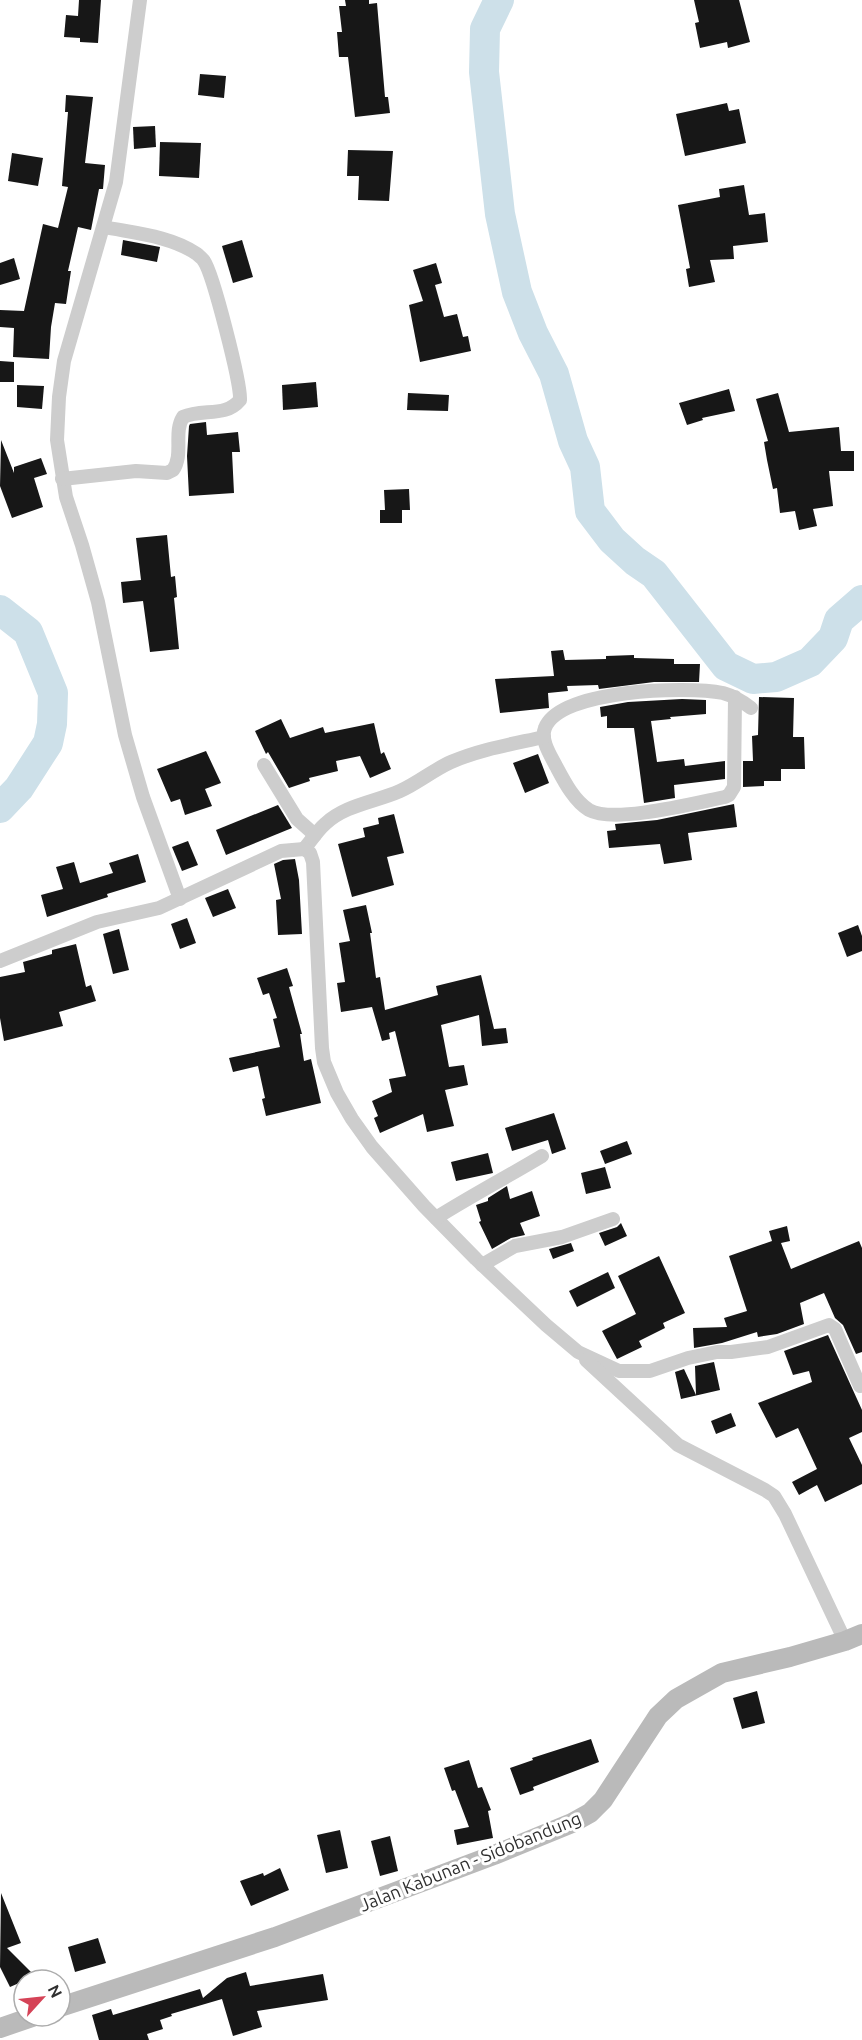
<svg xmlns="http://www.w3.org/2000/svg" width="862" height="2040" font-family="Ubuntu,sans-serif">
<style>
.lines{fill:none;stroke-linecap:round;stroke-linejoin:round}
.river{stroke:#cde0e9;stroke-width:30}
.building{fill:#171717}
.street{stroke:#cdcdcd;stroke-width:14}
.secondary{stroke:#bababa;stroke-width:20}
.labels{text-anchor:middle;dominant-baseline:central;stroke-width:6;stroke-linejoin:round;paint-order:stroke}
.street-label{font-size:18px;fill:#303030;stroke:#fff}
</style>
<rect width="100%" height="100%" fill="#fff"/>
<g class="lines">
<g class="river">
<polyline points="499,0 485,29 484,72 500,214 517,292 533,333 554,374 573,441 585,467 590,511 612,540 635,561 654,574 726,666 753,679 776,677 810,662 833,638 839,620 862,600"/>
<polyline points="0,610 28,632 53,693 52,724 48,743 19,788 0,808"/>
</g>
</g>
<g class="building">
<polygon points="79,0 101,0 98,43 80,42 80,38 64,37 66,15 78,16"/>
<polygon points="345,0 369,0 369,4 377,3 385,97 388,97 390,113 355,117 348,57 339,57 337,32 342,32 339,6 346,6"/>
<polygon points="694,0 739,0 750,42 728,48 727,42 700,48 695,23 699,22"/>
<polygon points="200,74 226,76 224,98 198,95"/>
<polygon points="66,95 93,97 85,163 105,165 103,189 99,189 91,230 78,227 68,271 71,271 66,304 55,303 51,327 49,359 13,357 14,328 0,327 0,310 24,311 43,224 58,228 68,187 62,186 68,112 65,112"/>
<polygon points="727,103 729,111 739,109 746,143 685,156 676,114"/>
<polygon points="155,126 156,147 134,149 133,127"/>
<polygon points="160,142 201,143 199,178 159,176"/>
<polygon points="348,150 393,151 389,201 358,200 359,176 347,176"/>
<polygon points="12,153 43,158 38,186 8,181"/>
<polygon points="744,185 749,215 765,213 768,242 733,246 734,259 710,260 715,282 689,287 686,269 690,268 678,205 720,197 719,189"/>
<polygon points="123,240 160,247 157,262 121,255"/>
<polygon points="242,240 253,277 233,283 222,246"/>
<polygon points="14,258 20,279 0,285 0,263"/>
<polygon points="436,263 442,283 435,285 444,317 457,314 463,337 468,336 471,351 420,362 409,305 423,301 413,270"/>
<polygon points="0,361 14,362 14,382 0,382"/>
<polygon points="316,382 318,407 283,410 282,385"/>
<polygon points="17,385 44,386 42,409 17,407"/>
<polygon points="729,389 735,411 702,418 703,420 687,425 679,403"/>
<polygon points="408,393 449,395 448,411 407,410"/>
<polygon points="778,393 789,432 839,427 841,451 854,451 854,471 829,471 833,506 813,509 817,526 799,530 795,511 780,513 777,488 773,489 767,460 764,442 768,441 756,399"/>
<polygon points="206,422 207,435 238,432 240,452 232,452 234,493 189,496 187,456 189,426 190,424"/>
<polygon points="1,440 14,473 14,467 41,458 47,474 34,478 43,507 12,518 0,486"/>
<polygon points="409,489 410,510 402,510 402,523 380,523 380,510 385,510 384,490"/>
<polygon points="167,535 171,577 175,576 177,597 174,598 179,649 150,652 143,601 123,603 121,582 141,580 136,538"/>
<polygon points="563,650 565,660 606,659 606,656 634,655 634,658 674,659 674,664 700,664 699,682 654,682 599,689 598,685 567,686 568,691 548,693 549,708 500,713 495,679 554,676 551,651"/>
<polygon points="759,697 794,698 793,737 804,737 805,769 781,769 781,781 764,781 764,786 743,787 743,761 753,761 752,736 758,735"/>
<polygon points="682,699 706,700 706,714 670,717 671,719 651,721 657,762 684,759 685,766 725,761 725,779 674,785 675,798 644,803 634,728 607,728 607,716 601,717 600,707 628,702"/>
<polygon points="281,719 290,738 323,727 325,733 374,723 381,754 384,752 391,769 370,778 360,756 336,761 338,771 309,778 310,781 289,788 268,752 266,754 255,731"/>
<polygon points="206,751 221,783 205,789 212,806 185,815 180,799 171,802 157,769"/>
<polygon points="538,754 549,783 525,793 513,763"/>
<polygon points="734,804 737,827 688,833 692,860 664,864 660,844 609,848 607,831 616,830 615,824 657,820"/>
<polygon points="278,805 292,828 226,855 216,830"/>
<polygon points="394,814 404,853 387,857 394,885 352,897 338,844 365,837 363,828 379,824 378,818"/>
<polygon points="188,841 198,865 182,871 172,847"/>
<polygon points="138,854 146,882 107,894 108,897 47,917 41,895 63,889 56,867 74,862 80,883 113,873 109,863"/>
<polygon points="295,859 299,880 302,934 278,935 276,900 281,899 274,864 283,860"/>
<polygon points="228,889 236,908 213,917 205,898"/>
<polygon points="366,905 372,933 370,933 376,978 380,977 385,1010 438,995 436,986 481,975 494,1029 506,1028 508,1043 482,1046 479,1015 441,1025 449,1067 464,1065 468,1085 445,1090 454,1126 427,1132 423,1114 380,1133 374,1118 378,1116 372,1101 392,1092 389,1079 406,1076 395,1031 389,1033 390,1039 382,1041 372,1007 341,1012 337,983 345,982 339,943 350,941 343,910"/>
<polygon points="187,918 196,943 180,949 171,924"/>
<polygon points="858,925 862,936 862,951 847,957 838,933"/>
<polygon points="119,929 129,970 113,974 103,934"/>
<polygon points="76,944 86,987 91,985 96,1001 59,1012 63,1026 4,1041 0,1018 0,977 25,972 23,962 52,954 52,950"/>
<polygon points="287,968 293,986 289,987 302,1034 300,1034 304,1061 311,1059 321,1103 266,1116 262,1099 265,1098 258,1066 233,1072 229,1058 280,1047 273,1019 277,1018 269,993 263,995 257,978"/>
<polygon points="554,1113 566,1149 552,1154 548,1140 512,1151 505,1128"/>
<polygon points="627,1141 632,1154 605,1164 600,1151"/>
<polygon points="488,1153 493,1173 456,1181 451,1162"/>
<polygon points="605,1167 611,1188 586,1194 581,1173"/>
<polygon points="507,1186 510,1199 532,1191 540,1216 520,1223 525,1235 511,1238 492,1249 479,1222 481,1221 476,1205 488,1201 488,1198"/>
<polygon points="621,1223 627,1236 605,1246 599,1233 617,1227"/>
<polygon points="787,1226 790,1241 781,1243 791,1269 859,1241 862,1248 862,1352 856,1354 843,1325 835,1318 824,1293 800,1303 804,1324 777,1334 758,1337 757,1332 722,1343 694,1348 693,1328 727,1327 724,1318 747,1311 729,1256 772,1241 769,1231"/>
<polygon points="571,1243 574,1251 553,1259 549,1249"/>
<polygon points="659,1256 685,1313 663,1323 665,1328 639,1341 642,1347 617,1359 602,1331 636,1314 618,1276"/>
<polygon points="608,1272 615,1288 577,1307 569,1291"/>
<polygon points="828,1335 862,1410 862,1432 849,1438 862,1465 862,1484 825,1502 817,1485 799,1495 792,1482 817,1469 798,1428 776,1438 758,1403 812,1382 809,1371 793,1375 784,1351"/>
<polygon points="714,1362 720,1390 681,1399 675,1372 684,1369 696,1395 695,1366"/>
<polygon points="731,1413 736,1426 716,1434 711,1421"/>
<polygon points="757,1691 765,1723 742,1729 733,1698"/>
<polygon points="591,1739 599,1762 533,1787 534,1790 520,1795 510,1768 533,1760 532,1758"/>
<polygon points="469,1760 478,1788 482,1787 491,1810 488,1811 493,1838 457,1845 454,1830 469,1827 455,1790 452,1791 444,1768"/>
<polygon points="340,1830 348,1868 326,1873 317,1835"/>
<polygon points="390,1836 398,1871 380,1876 371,1841"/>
<polygon points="280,1868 289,1890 251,1906 240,1881 263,1873 264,1876"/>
<polygon points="1,1893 21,1943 7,1948 35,1976 10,1987 0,1967"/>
<polygon points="98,1938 106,1963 75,1972 68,1947"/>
<polygon points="246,1972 250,1986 323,1974 328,2000 257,2011 262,2027 233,2036 222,1999 171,2014 172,2016 160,2020 163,2029 147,2034 149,2040 99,2040 92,2015 111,2009 113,2015 200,1989 203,1998 227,1978"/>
</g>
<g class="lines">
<g class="street">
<polyline points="140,0 116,182 64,361 59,397 57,440 66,497 82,545 98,602 125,735 143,797 180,899"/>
<path d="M62,479l74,-8 31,2 6,-3c11,-16 0,-37 10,-53 20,-9 42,1 57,-17 1,-17 -27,-126 -36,-139 -1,-2 -6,-6 -7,-7 -26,-18 -63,-21 -93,-27"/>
<path d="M735,697l-1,90 -5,8 -4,2c-30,6 -111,27 -136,13 -15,-9 -25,-29 -33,-44 -5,-10 -16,-26 -11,-38 15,-39 143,-42 178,-35 11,3 19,8 28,15"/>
<polyline points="264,765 297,819 315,835"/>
<path d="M304,849c7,-8 13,-18 21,-25 20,-19 50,-22 75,-33 18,-8 33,-21 51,-29 30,-13 62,-18 93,-25"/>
<polyline points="0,961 97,922 159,908 281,851 304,849 310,853 313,862 322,1048 324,1062 337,1093 352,1119 372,1147 424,1206 476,1259 546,1325 578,1352 619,1371 650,1371 688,1358 717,1352 731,1352 768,1347 829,1325 835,1329 860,1386"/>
<path d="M436,1218c35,-22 71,-41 106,-62"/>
<polyline points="482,1265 515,1246 562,1237 613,1219"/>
<polyline points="586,1360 678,1445 765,1490 774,1496 785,1514 845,1641"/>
</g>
<g class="secondary">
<polyline points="60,2007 275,1937 494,1855 572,1823 590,1813 603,1800 658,1716 676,1699 722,1673 790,1657 845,1641 862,1634"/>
<polyline points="0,2028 35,2016"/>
</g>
</g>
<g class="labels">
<g class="street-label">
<text transform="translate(470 1861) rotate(-22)">Jalan Kabunan - Sidobandung</text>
</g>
</g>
<g transform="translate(42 1998) rotate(63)"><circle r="28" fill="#ffffff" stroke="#acacac" stroke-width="1.5"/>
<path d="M0-4.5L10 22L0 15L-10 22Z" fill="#d54357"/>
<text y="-9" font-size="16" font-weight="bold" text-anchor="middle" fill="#303030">N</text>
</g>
</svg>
